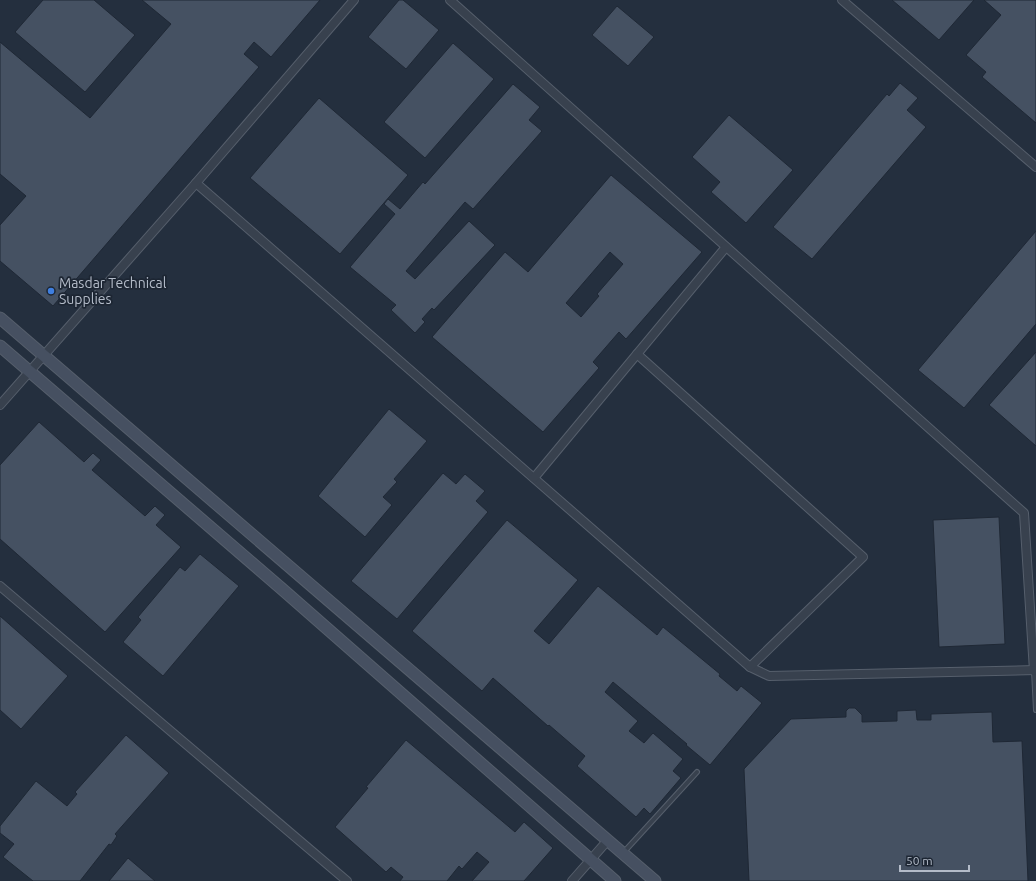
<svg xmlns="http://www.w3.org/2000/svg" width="1036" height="881" font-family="Ubuntu,sans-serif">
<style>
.building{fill:#455162;stroke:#1f2835;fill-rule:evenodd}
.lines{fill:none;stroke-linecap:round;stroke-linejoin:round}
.lane-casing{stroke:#565f6c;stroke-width:6}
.street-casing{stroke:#565f6c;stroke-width:10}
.secondary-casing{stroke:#565f6c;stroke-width:13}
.lane{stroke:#38414e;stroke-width:4}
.street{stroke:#38414e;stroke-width:8}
.secondary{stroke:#465061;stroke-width:11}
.shop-dot{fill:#3f7fe0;stroke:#1d2633;stroke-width:1.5}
.labels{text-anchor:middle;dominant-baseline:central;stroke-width:3.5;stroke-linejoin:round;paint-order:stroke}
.poi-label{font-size:14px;fill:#b4bcc9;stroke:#1d2633;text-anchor:start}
</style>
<rect width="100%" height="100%" fill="#242f3e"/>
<g class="building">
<polygon points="43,0 94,0 135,35 85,92 15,32"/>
<polygon points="142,0 320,0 271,57 254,42 244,54 259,67 53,306 0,261 0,225 26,196 0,174 0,42 90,118 171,24"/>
<polygon points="399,0 403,0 439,30 406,69 368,37"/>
<polygon points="892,0 974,0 939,40"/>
<polygon points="984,0 1036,0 1036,123 982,77 986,72 966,55 1001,15"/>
<polygon points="617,6 654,37 628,66 592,35"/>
<polygon points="453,43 494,79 425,158 384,122"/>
<polygon points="900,83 918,98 907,110 926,127 812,259 773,227 887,94 889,96"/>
<polygon points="513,84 540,107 529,120 542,131 473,209 465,202 406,271 415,279 469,221 495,245 434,310 432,308 422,319 425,322 415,333 391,310 396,305 350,267 395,214 384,204 388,199 400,209 423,182 425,184"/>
<polygon points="319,98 408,175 340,254 250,178"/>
<polygon points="729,115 793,170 746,223 711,192 720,182 692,157"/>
<path d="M611,175l91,77 -76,87 -7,-7 -26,30 6,6 -56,64 -111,-95 73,-85 23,20zM610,252l13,12 -26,30 2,2 -18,21 -15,-14z"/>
<polygon points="1036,231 1036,324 964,408 918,370"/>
<polygon points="1036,352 1036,446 989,405"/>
<polygon points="389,409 427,441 394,479 397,482 383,497 392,505 365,537 318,496"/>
<polygon points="39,422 84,462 93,453 101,460 92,470 145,516 155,506 165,515 156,525 181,547 105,632 0,539 0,465"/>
<polygon points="443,473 456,484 465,474 485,491 476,501 488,512 397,619 351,581"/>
<polygon points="999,517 1005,644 939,647 933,520"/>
<polygon points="507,520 578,580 534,631 549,644 598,586 657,635 663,627 720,674 719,676 737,691 741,686 762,703 710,765 686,745 687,744 613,682 605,692 638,721 629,731 644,743 653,733 683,759 673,771 681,778 650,814 644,808 636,817 577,766 585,756 549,725 548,726 493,678 482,691 412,631"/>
<polygon points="200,554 239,586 163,676 123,642 141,620 138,617 180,567 185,571"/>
<polygon points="0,616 68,676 21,729 0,710"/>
<polygon points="849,708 855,708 862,715 862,722 897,721 897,711 916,710 917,720 931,720 931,714 992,712 993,742 1022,741 1028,881 749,881 744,769 791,719 846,717 846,711"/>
<polygon points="126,735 169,773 115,834 117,836 111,845 109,844 80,881 33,881 3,857 14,844 0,833 0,826 36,781 67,806 77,794 75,792"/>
<polygon points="406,740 515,832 524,822 553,848 524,881 472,881 489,862 477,852 462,869 459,866 447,881 400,881 403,877 391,867 386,872 335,827 368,788 366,787"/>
<polygon points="128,858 155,881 109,881"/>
</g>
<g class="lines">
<defs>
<g id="lane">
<polyline points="1034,671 1036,710"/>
<polyline points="623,853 697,772"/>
</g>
<g id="street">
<polyline points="450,0 1024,513 1034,671"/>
<polyline points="842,0 1036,167"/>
<polyline points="196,183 750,667 769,676 1036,670"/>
<polyline points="637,354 863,557 750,667"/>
<polyline points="0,405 196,183 354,0"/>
<polyline points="534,478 726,247"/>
<polyline points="0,586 347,881"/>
<polyline points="572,881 608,840"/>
</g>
<g id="secondary">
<polyline points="0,318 655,881"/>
<polyline points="0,346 282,589 615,881"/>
</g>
</defs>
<use href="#lane" class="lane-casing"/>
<use href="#street" class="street-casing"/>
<use href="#secondary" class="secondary-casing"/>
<use href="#lane" class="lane"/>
<use href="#street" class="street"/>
<use href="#secondary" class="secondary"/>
</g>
<circle class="shop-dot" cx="51" cy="291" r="4"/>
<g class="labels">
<g class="poi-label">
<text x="59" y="283">Masdar Technical<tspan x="59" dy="16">Supplies</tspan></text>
</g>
</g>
<path d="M900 865v6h69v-6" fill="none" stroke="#b4bcc9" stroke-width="2"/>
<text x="906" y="865" font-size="12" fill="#b4bcc9" stroke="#1d2633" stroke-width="3" paint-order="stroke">50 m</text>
</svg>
